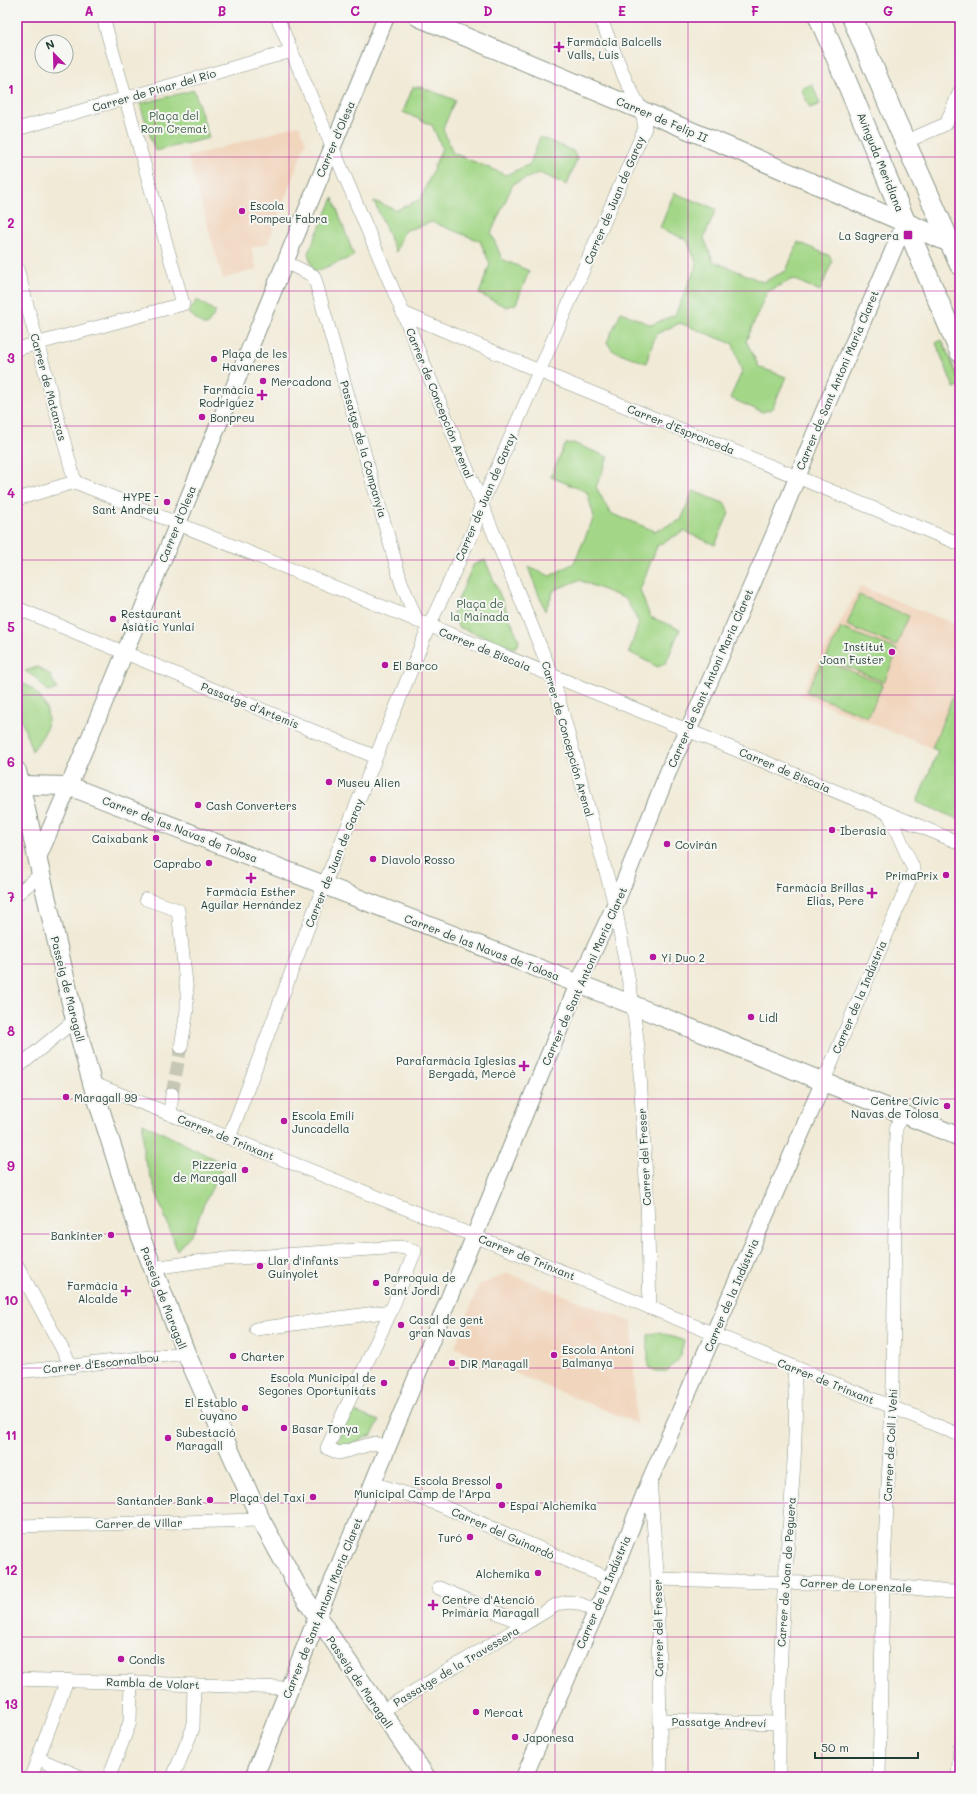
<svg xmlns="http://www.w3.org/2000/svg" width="977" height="1794" font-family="Mali,sans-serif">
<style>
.built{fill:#f1d5bd}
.green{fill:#a3d787;stroke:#618a5e}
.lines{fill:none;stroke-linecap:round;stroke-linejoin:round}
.minor-tunnel{stroke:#c7c7b6;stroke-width:13;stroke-dasharray:13 6;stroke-linecap:butt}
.minor-casing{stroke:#889486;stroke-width:14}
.tertiary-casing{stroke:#889486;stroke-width:18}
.secondary-casing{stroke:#889486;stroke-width:20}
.primary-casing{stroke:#889486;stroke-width:22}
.minor{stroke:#fff;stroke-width:13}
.tertiary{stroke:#fff;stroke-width:16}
.secondary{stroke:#fff;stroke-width:18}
.primary{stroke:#fff;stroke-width:20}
.grid{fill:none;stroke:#b5179e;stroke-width:1;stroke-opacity:0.55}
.poi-dot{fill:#b5179e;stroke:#f6f6f2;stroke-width:1.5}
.labels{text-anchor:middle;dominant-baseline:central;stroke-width:4;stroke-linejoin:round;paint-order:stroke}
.poi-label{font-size:11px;fill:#1f3d34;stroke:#f6f6f2;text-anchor:start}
.street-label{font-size:11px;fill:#1f3d34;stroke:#f6f6f2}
.park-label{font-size:11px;fill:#395c45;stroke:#f6f6f2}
.neatline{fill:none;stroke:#b5179e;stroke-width:1.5}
.grid-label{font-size:13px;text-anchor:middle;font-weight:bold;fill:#b5179e}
</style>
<rect width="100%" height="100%" fill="#f6f6f2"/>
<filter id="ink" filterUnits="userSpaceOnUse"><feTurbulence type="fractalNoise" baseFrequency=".025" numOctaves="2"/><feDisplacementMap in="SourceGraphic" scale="8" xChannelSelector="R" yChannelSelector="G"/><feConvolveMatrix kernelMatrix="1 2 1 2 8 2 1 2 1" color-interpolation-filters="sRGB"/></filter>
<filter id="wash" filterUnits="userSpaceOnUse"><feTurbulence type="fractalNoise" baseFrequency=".012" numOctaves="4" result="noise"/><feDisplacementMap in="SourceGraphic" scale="16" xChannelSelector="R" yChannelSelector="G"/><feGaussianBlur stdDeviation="0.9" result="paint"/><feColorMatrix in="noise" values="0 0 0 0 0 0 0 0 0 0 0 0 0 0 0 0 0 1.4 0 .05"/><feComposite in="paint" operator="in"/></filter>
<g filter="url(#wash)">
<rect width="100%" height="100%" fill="#f1ead7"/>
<g class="built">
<polygon points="299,125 306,142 268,243 251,248 257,269 223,279 188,157"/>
<polygon points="860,586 960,626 960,679 932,748 800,695"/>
<polygon points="508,1273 632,1322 636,1423 492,1364 455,1347 479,1285"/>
</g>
<g class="green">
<polygon points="812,84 820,104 810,108 801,89"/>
<polygon points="413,87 421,87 455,100 443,129 453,153 506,175 530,164 540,137 573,151 577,159 567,185 539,173 513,184 491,233 502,259 529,271 516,304 507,307 479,294 490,264 480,241 432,222 404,231 396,252 374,201 396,210 421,199 442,148 432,125 403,112"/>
<polygon points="194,90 209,138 155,151 140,104"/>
<polygon points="674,193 716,209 704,238 713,261 763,282 786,271 798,242 830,256 832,262 820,291 793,279 767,292 746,341 759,367 786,377 772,409 762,412 730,398 742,372 733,344 680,323 656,334 646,363 612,350 607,342 621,312 651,325 675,315 697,264 687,240 660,228"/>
<polygon points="333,198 354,256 314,272 308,253"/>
<polygon points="196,301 199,301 216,312 207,325 203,325 189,313"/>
<polygon points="942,340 960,382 960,386 954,388 936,343"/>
<polygon points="573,443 608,457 596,487 610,513 655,531 681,520 693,491 724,503 729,513 715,545 684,531 657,546 640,590 650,617 680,629 666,663 658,667 629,652 639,623 626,599 579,580 554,590 545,611 528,567 550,576 574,563 594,517 587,492 551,477 563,448 566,444"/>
<polygon points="485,560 519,640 518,645 514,648 458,627 453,612 473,565"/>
<polygon points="859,595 909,616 896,646 847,625"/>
<polygon points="841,628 898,650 884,682 826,658"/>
<polygon points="823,660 883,684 868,717 806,692"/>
<polygon points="38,667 50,675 57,689 48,692 36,678 25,671"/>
<polygon points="960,679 960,820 917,802 938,751 932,748"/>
<path d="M17,681c18,5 35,26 30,45 -3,10 -9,17 -15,25l-15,-44z"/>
<polygon points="143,1123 224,1164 203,1206 194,1231 177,1250 143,1155"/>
<polygon points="659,1332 684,1341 679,1359 667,1371 656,1371 648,1367 648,1335"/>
<polygon points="352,1411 379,1421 372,1435 340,1448 335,1446"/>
</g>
</g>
<g filter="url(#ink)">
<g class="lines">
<polyline class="minor-tunnel" points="172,1094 181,1047"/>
<defs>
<g id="minor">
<polyline points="277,17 403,313 552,675 615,905 633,1005 639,1057 647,1197 650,1308"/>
<polyline points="17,129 292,51"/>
<polyline points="905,142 946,124 960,91"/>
<polyline points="285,262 314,276 401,582 417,621"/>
<polyline points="17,268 75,482"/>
<polyline points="403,313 539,371 960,544"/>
<polyline points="17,349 183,304 103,17"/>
<polyline points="75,482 734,749 960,843"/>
<polyline points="17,499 75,482"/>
<polyline points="17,608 376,757"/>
<polyline points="17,894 40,875"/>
<polyline points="146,899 178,910 187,993 187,1010 181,1047"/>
<polyline points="17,1068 75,1020"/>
<polyline points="92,1083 527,1257 960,1435"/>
<polyline points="823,1083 914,870 889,814"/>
<polyline points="170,1114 172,1094"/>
<polyline points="229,1138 324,885 429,626 474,529 481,505 645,128 642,111 626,81 600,17"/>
<polyline points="17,1265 72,1367"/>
<polyline points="152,1268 210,1260 401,1247 415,1251 391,1311 327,1448 339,1453 375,1443 387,1448"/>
<polyline points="256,1329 391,1311"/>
<polyline points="17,1372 186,1353"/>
<polyline points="650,1480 657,1572 661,1777"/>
<polyline points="372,1483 435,1503 610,1579"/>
<polyline points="17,1526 261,1520"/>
<polyline points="657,1579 883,1585 951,1592 960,1591"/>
<polyline points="439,1588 524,1624"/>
<polyline points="17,1679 289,1688"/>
<path d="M380,1712l176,-107c16,-6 26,-1 40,6"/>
<polyline points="660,1720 778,1723"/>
<polyline points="39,1759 81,1777"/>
<polyline points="31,1777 67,1680"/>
<polyline points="109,1777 130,1722 131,1681"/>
<polyline points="173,1777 193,1728 194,1685"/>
<path d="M779,1777c0,-66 1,-132 6,-197 5,-71 14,-142 9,-213"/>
<polyline points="879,1777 883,1585 893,1383 896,1129 901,1113"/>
<polyline points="958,1777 960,1747"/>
</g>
<g id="tertiary">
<polyline points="37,860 97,720 386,17"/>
<polyline points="317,1619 578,984 615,905 674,757 688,731 776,530 821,418 905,223"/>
<polyline points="524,1777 614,1571 650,1480 823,1083"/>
</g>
<g id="secondary">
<polyline points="418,17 739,151 905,223"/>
<polyline points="17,771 75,1020 92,1083 140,1235 186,1353 261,1520 300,1591 426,1777"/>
<polyline points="21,785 69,786 633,1005 960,1137"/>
<polyline points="254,1777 317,1619"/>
</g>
<g id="primary">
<path d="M819,17c48,111 93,223 141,335"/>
<polyline points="852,17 895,119 960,265"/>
<polyline points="905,223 950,242"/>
</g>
</defs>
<use href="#minor" class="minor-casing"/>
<use href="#tertiary" class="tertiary-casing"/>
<use href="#secondary" class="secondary-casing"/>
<use href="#primary" class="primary-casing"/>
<use href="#minor" class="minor"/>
<use href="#tertiary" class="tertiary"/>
<use href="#secondary" class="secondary"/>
<use href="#primary" class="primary"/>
</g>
</g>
<path class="grid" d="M155,17v1760M289,17v1760M422,17v1760M555,17v1760M688,17v1760M822,17v1760M17,157h943M17,291h943M17,426h943M17,560h943M17,695h943M17,830h943M17,964h943M17,1099h943M17,1234h943M17,1368h943M17,1503h943M17,1637h943"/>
<g class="poi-dot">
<path d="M557 41h4v4h4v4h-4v4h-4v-4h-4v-4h4z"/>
<circle cx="242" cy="211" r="4"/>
<rect x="903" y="230" width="10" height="10" rx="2"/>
<circle cx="214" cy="359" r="4"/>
<circle cx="263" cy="381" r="4"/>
<path d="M260 389h4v4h4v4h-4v4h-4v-4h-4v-4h4z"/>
<circle cx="202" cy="417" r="4"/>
<circle cx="167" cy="502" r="4"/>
<circle cx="113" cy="619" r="4"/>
<circle cx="892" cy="652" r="4"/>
<circle cx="385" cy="665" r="4"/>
<circle cx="329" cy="782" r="4"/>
<circle cx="198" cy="805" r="4"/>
<circle cx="832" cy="830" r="4"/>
<circle cx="156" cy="838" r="4"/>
<circle cx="667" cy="844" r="4"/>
<circle cx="373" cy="859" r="4"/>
<circle cx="209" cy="863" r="4"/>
<circle cx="946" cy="875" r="4"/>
<path d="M249 872h4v4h4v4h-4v4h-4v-4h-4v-4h4z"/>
<path d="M870 887h4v4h4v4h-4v4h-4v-4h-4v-4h4z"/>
<circle cx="653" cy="957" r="4"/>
<circle cx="751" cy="1017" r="4"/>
<path d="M522 1060h4v4h4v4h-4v4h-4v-4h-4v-4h4z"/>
<circle cx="66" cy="1097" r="4"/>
<circle cx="947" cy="1106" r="4"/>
<circle cx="284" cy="1121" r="4"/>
<circle cx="245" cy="1170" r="4"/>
<circle cx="111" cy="1235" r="4"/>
<circle cx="260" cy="1266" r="4"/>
<circle cx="376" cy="1283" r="4"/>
<path d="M124 1285h4v4h4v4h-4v4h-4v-4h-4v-4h4z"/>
<circle cx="401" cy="1325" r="4"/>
<circle cx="554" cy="1355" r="4"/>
<circle cx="233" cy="1356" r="4"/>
<circle cx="452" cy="1363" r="4"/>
<circle cx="384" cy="1383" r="4"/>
<circle cx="245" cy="1408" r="4"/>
<circle cx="284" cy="1428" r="4"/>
<circle cx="168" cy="1438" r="4"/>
<circle cx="499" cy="1486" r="4"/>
<circle cx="313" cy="1497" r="4"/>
<circle cx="210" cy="1500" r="4"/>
<circle cx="502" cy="1505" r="4"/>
<circle cx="470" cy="1537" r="4"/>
<circle cx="538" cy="1573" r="4"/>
<path d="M431 1599h4v4h4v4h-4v4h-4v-4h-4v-4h4z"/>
<circle cx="121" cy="1659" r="4"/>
<circle cx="476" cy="1712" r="4"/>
<circle cx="515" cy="1737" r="4"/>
</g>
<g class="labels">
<g class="poi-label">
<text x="567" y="41">Farmàcia Balcells<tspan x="567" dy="13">Valls, Luis</tspan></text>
<text x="250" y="205">Escola<tspan x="250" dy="13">Pompeu Fabra</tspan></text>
<text x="899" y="235" text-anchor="end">La Sagrera</text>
<text x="222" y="353">Plaça de les<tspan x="222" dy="13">Havaneres</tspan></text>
<text x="271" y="381">Mercadona</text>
<text x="254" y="389" text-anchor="end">Farmàcia<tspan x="254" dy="13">Rodriguez</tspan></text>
<text x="210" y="417">Bonpreu</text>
<text x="159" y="496" text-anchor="end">HYPE -<tspan x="159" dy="13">Sant Andreu</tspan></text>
<text x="121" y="613">Restaurant<tspan x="121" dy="13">Asiàtic Yunlai</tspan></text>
<text x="884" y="646" text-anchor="end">Institut<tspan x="884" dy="13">Joan Fuster</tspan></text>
<text x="393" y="665">El Barco</text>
<text x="337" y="782">Museu Alien</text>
<text x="206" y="805">Cash Converters</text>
<text x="840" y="830">Iberasia</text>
<text x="148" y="838" text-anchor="end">Caixabank</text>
<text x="675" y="844">Covirán</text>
<text x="381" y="859">Diavolo Rosso</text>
<text x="201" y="863" text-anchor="end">Caprabo</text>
<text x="938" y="875" text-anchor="end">PrimaPrix</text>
<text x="864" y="887" text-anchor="end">Farmàcia Brillas<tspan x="864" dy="13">Elias, Pere</tspan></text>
<text x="251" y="891" text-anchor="middle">Farmàcia Esther<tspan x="251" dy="13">Aguilar Hernández</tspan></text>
<text x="661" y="957">Yi Duo 2</text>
<text x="759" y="1017">Lidl</text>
<text x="516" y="1060" text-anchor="end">Parafarmàcia Iglesias<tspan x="516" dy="13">Bergadà, Mercè</tspan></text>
<text x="74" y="1097">Maragall 99</text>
<text x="939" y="1100" text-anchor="end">Centre Cívic<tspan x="939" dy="13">Navas de Tolosa</tspan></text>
<text x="292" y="1115">Escola Emili<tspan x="292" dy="13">Juncadella</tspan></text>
<text x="237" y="1164" text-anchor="end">Pizzeria<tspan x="237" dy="13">de Maragall</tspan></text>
<text x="103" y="1235" text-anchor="end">Bankinter</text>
<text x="268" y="1260">Llar d'infants<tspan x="268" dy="13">Guinyolet</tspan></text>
<text x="384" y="1277">Parroquia de<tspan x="384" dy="13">Sant Jordi</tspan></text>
<text x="118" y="1285" text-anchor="end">Farmàcia<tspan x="118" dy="13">Alcalde</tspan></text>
<text x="409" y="1319">Casal de gent<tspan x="409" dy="13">gran Navas</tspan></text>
<text x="562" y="1349">Escola Antoni<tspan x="562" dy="13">Balmanya</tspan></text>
<text x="241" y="1356">Charter</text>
<text x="460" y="1363">DiR Maragall</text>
<text x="376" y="1377" text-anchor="end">Escola Municipal de<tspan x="376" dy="13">Segones Oportunitats</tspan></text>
<text x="237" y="1402" text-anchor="end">El Establo<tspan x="237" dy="13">cuyano</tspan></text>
<text x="292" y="1428">Basar Tonya</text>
<text x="176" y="1432">Subestació<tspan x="176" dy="13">Maragall</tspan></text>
<text x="491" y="1480" text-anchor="end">Escola Bressol<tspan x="491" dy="13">Municipal Camp de l'Arpa</tspan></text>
<text x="305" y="1497" text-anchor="end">Plaça del Taxi</text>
<text x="202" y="1500" text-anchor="end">Santander Bank</text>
<text x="510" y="1505">Espai Alchemika</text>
<text x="462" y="1537" text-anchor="end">Turó</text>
<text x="530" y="1573" text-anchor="end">Alchemika</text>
<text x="442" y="1599">Centre d'Atenció<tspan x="442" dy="13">Primària Maragall</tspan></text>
<text x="129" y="1659">Condis</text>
<text x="484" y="1712">Mercat</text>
<text x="523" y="1737">Japonesa</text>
</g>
<g class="street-label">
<text transform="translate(154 90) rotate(-16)">Carrer de Pinar del Río</text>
<text transform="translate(662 119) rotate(23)">Carrer de Felip II</text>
<text transform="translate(335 139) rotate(-67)">Carrer d'Olesa</text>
<text transform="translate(881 162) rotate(68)">Avinguda Meridiana</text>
<text transform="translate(614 200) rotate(-67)">Carrer de Juan de Garay</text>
<text transform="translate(837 380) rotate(-67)">Carrer de Sant Antoni Maria Claret</text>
<text transform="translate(49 387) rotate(75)">Carrer de Matanzas</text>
<text transform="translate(440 403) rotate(68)">Carrer de Concepción Arenal</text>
<text transform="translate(681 429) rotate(22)">Carrer d'Espronceda</text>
<text transform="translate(364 449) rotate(74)">Passatge de la Companyia</text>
<text transform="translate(485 497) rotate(-67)">Carrer de Juan de Garay</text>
<text transform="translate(177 524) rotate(-68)">Carrer d'Olesa</text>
<text transform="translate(485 649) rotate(22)">Carrer de Biscaia</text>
<text transform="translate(710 678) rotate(-66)">Carrer de Sant Antoni Maria Claret</text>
<text transform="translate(250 705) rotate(22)">Passatge d'Artemís</text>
<text transform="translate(568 739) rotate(74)">Carrer de Concepción Arenal</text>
<text transform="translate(785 770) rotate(23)">Carrer de Biscaia</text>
<text transform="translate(180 829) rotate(21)">Carrer de las Navas de Tolosa</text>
<text transform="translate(334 863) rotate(-68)">Carrer de Juan de Garay</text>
<text transform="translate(482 947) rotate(21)">Carrer de las Navas de Tolosa</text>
<text transform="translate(584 976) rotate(-66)">Carrer de Sant Antoni Maria Claret</text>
<text transform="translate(68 989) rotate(76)">Passeig de Maragall</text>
<text transform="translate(859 997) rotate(-67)">Carrer de la Indústria</text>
<text transform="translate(226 1137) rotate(22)">Carrer de Trinxant</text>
<text transform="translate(644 1157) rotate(-93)">Carrer del Freser</text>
<text transform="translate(527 1257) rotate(22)">Carrer de Trinxant</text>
<text transform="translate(731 1295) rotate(-67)">Carrer de la Indústria</text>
<text transform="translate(164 1298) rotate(69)">Passeig de Maragall</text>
<text transform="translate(101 1363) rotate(-6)">Carrer d'Escornalbou</text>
<text transform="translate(826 1381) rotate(22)">Carrer de Trinxant</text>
<text transform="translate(890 1445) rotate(-87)">Carrer de Coll i Vehí</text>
<text transform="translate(139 1523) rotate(-1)">Carrer de Villar</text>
<text transform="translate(503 1533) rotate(24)">Carrer del Guinardó</text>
<text transform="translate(786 1572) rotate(-86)">Carrer de Joan de Peguera</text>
<text transform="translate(856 1585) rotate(3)">Carrer de Lorenzale</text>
<text transform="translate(603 1592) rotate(-67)">Carrer de la Indústria</text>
<text transform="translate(322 1608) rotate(-68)">Carrer de Sant Antoni Maria Claret</text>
<text transform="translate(658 1628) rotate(-91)">Carrer del Freser</text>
<text transform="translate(456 1666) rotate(-31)">Passatge de la Travessera</text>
<text transform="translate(360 1682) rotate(56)">Passeig de Maragall</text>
<text transform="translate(153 1683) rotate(2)">Rambla de Volart</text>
<text transform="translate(719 1722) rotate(1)">Passatge Andreví</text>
</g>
<g class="park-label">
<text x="174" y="115">Plaça del<tspan x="174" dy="13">Rom Cremat</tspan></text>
<text x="480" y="603">Plaça de<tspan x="480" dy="13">la Mainada</tspan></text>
</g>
</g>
<rect width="977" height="1794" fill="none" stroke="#f6f6f2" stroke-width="44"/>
<g transform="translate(54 54) rotate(337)"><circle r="19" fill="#f6f6f2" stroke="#a0aca6"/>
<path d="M0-3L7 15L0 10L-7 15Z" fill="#b5179e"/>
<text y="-6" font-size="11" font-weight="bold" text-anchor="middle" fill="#1f3d34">N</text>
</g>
<path d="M815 1752v6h103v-6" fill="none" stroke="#1f3d34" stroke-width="2"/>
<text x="821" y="1752" font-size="12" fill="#1f3d34" stroke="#f6f6f2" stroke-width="3" paint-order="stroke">50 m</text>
<rect x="22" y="22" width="933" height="1750" class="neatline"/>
<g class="grid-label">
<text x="89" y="16">A</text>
<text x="222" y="16">B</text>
<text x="355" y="16">C</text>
<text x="488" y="16">D</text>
<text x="622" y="16">E</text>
<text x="755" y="16">F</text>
<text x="888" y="16">G</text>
<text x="11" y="94">1</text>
<text x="11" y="228">2</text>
<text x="11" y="363">3</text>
<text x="11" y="498">4</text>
<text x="11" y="632">5</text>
<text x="11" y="767">6</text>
<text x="11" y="902">7</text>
<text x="11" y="1036">8</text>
<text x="11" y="1171">9</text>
<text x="11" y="1305">10</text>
<text x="11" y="1440">11</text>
<text x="11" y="1575">12</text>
<text x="11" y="1709">13</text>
</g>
</svg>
